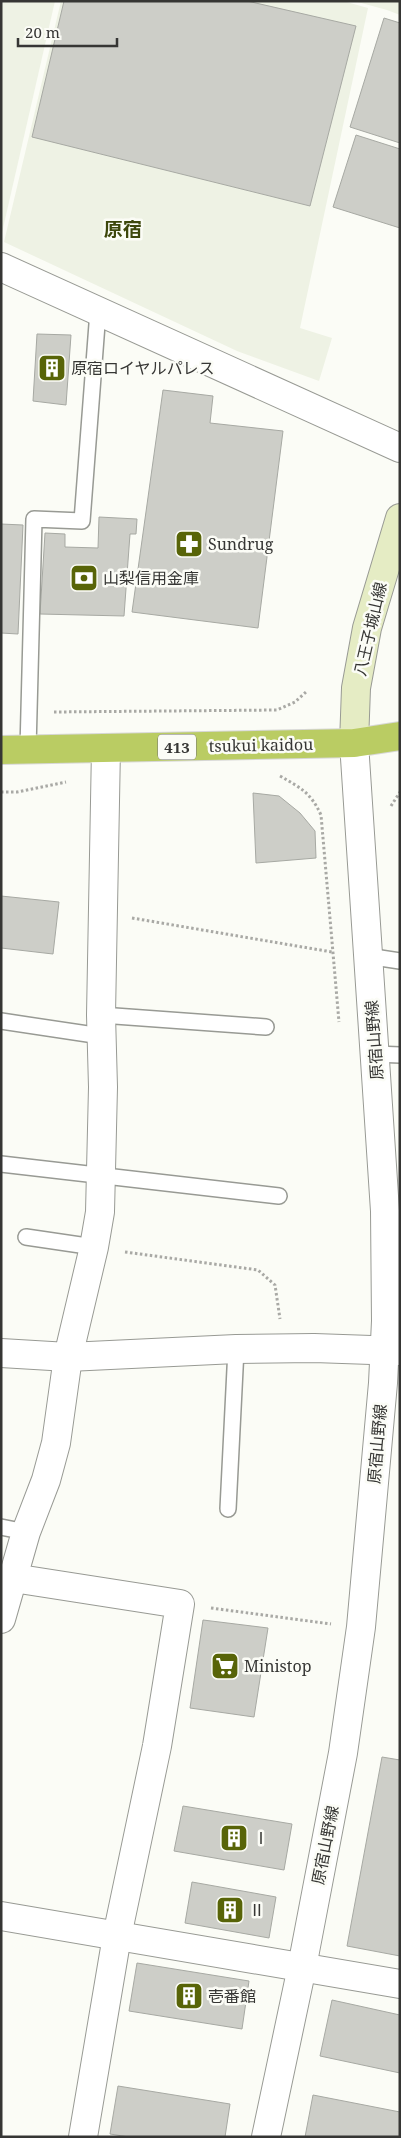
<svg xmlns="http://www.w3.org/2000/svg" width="401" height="2138" font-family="'Noto Serif','Noto Sans JP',serif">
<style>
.built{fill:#eef2e4}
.building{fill:#cdcec8;stroke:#a7a9a3}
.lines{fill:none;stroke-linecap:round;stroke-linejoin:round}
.service-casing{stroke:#989a94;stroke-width:18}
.minor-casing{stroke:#989a94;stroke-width:30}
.tertiary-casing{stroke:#989a94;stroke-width:30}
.secondary-casing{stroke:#989a94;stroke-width:30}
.trunk-casing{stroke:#d7d7d6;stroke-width:30}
.path{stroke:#a9a9a5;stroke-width:3;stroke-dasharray:2.5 2.5;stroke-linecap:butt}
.service{stroke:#fff;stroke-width:15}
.minor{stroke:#fff;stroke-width:28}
.tertiary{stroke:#fff;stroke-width:28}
.secondary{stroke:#e5ecc4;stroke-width:28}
.trunk{stroke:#bacc63;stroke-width:28}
.labels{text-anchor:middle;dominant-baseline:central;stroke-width:5;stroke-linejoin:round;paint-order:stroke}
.shield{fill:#fbfcf6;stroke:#71716e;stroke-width:1}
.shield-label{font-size:15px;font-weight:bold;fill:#363634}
.poi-label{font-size:16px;fill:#363634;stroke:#fbfcf6;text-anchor:start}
.street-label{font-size:16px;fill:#363634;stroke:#fbfcf6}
.quarter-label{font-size:19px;font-weight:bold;fill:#3d470b;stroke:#fbfcf6}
</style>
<rect width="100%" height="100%" fill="#fbfcf6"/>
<g class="built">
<polygon points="1,1 55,1 1,237"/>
<polygon points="61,1 343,1 368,8 300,328 332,338 319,381 237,351 4,242"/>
<polygon points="354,1 400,1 400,15 387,10"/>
</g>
<g class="building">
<polygon points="64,1 247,1 356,26 310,206 32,137"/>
<polygon points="384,18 400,23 400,143 350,127"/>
<polygon points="356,135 400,149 400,228 333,207"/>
<polygon points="37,334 71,335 66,405 33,401"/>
<polygon points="163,390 213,396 210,423 283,431 258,628 132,612"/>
<polygon points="99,517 137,519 136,534 130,534 124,616 40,614 45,533 65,534 65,547 98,548"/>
<polygon points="1,524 23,525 18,634 1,633"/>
<polygon points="253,793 279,796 300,813 315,831 316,858 256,863"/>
<polygon points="1,896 59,902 53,954 1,948"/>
<polygon points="203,1620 268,1628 254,1717 190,1708"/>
<polygon points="382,1757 400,1760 400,1956 347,1946"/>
<polygon points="183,1806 292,1824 284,1870 174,1851"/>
<polygon points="192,1882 276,1897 269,1938 185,1923"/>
<polygon points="137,1963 249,1981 242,2029 129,2011"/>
<polygon points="332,2000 400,2015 400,2073 320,2056"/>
<polygon points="118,2086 230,2104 225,2137 129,2137 110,2134"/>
<polygon points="313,2095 400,2112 400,2137 305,2137"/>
</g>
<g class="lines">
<defs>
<g id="service">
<polyline points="28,749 34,519 82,521 98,311"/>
<polyline points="367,956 400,961"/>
<polyline points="101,1015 266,1027"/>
<polyline points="1,1021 101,1036"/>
<polyline points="375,1054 400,1055"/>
<polyline points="1,1164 279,1196"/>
<polyline points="26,1237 94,1247"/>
<polyline points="228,1509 236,1349"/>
<polyline points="1,1527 26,1532"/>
</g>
<g id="minor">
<polyline points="1,1353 68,1357 236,1349 314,1348 400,1351"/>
<polyline points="13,1578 180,1604 157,1746 117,1936 83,2137"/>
<polyline points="1,1619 26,1532 46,1480 56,1443 68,1357 94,1247 100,1212 103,1087 101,1015 106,748"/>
<polyline points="1,1916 400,1984"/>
</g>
<g id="tertiary">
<polyline points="1,267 400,448"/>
<polyline points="266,2137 302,1967 343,1753 361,1627 383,1383 386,1321 385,1211 354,743"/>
</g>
<polyline id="secondary" points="354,743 356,688 367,628 400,518"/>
<polyline id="trunk" points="1,750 354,743 400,736"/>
</defs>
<use href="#service" class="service-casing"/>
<use href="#minor" class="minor-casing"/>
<use href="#tertiary" class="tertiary-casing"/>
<use href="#secondary" class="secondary-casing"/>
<use href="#trunk" class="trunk-casing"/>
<g class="path">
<polyline points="54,712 277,710 295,702 306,692"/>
<path d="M280,776c21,12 31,17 41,39l18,207"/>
<polyline points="1,792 17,792 66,782"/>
<polyline points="391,806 400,792"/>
<polyline points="132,918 332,952"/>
<polyline points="125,1252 258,1270 275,1285 280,1319"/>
<polyline points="211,1608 331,1624"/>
</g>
<use href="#service" class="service"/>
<use href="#minor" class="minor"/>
<use href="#tertiary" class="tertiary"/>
<use href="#secondary" class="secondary"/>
<use href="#trunk" class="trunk"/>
</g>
<defs>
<symbol id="building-square" viewBox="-11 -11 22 22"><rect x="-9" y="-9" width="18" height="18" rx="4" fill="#586408" stroke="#fbfcf6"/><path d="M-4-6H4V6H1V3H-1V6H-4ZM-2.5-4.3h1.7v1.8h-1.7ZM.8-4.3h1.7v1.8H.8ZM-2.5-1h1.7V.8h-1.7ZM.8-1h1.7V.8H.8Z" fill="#fff"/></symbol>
<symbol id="pharmacy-square" viewBox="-11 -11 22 22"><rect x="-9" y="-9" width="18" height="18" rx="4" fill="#586408" stroke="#fbfcf6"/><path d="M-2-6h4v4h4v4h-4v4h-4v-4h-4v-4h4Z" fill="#fff"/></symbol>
<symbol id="bank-square" viewBox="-11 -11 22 22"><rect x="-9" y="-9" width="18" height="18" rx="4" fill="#586408" stroke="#fbfcf6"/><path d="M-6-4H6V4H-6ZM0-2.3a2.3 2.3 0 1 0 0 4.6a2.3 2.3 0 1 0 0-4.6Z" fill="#fff"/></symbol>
<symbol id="supermarket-square" viewBox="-11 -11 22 22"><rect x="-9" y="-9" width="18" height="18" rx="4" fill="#586408" stroke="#fbfcf6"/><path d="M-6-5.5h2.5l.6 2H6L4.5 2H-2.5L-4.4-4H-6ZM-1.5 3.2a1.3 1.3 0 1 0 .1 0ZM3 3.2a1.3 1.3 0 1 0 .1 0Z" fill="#fff"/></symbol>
</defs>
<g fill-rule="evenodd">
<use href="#building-square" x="36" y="352" width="32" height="32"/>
<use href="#pharmacy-square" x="173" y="528" width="32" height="32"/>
<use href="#bank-square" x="68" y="562" width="32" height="32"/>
<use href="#supermarket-square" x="209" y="1650" width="32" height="32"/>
<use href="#building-square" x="218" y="1822" width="32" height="32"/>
<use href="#building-square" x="214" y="1894" width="32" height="32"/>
<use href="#building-square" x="173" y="1980" width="32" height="32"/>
</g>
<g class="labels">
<rect class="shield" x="158" y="734.5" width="38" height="25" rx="4"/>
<g class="shield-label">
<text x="177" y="747">413</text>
</g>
<g class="poi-label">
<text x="71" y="368">原宿ロイヤルパレス</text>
<text x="208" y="544">Sundrug</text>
<text x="103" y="578">山梨信用金庫</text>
<text x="244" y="1666">Ministop</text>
<text x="253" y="1838">Ⅰ</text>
<text x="249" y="1910">Ⅱ</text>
<text x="208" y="1996">壱番館</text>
</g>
<g class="street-label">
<text transform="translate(370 629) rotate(-77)">八王子城山線</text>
<text transform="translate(261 745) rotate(-1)">tsukui kaidou</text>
<text transform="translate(374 1040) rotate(-94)">原宿山野線</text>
<text transform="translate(377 1444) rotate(-85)">原宿山野線</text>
<text transform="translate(325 1845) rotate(-79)">原宿山野線</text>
</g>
<g class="quarter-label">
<text x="123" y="229">原宿</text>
</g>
</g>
<rect width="401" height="2138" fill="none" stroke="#363634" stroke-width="5"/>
<path d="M18 38v8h99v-8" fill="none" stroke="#363634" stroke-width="2.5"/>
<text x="25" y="38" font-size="15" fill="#363634" stroke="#fbfcf6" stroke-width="4" paint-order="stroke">20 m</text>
</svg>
